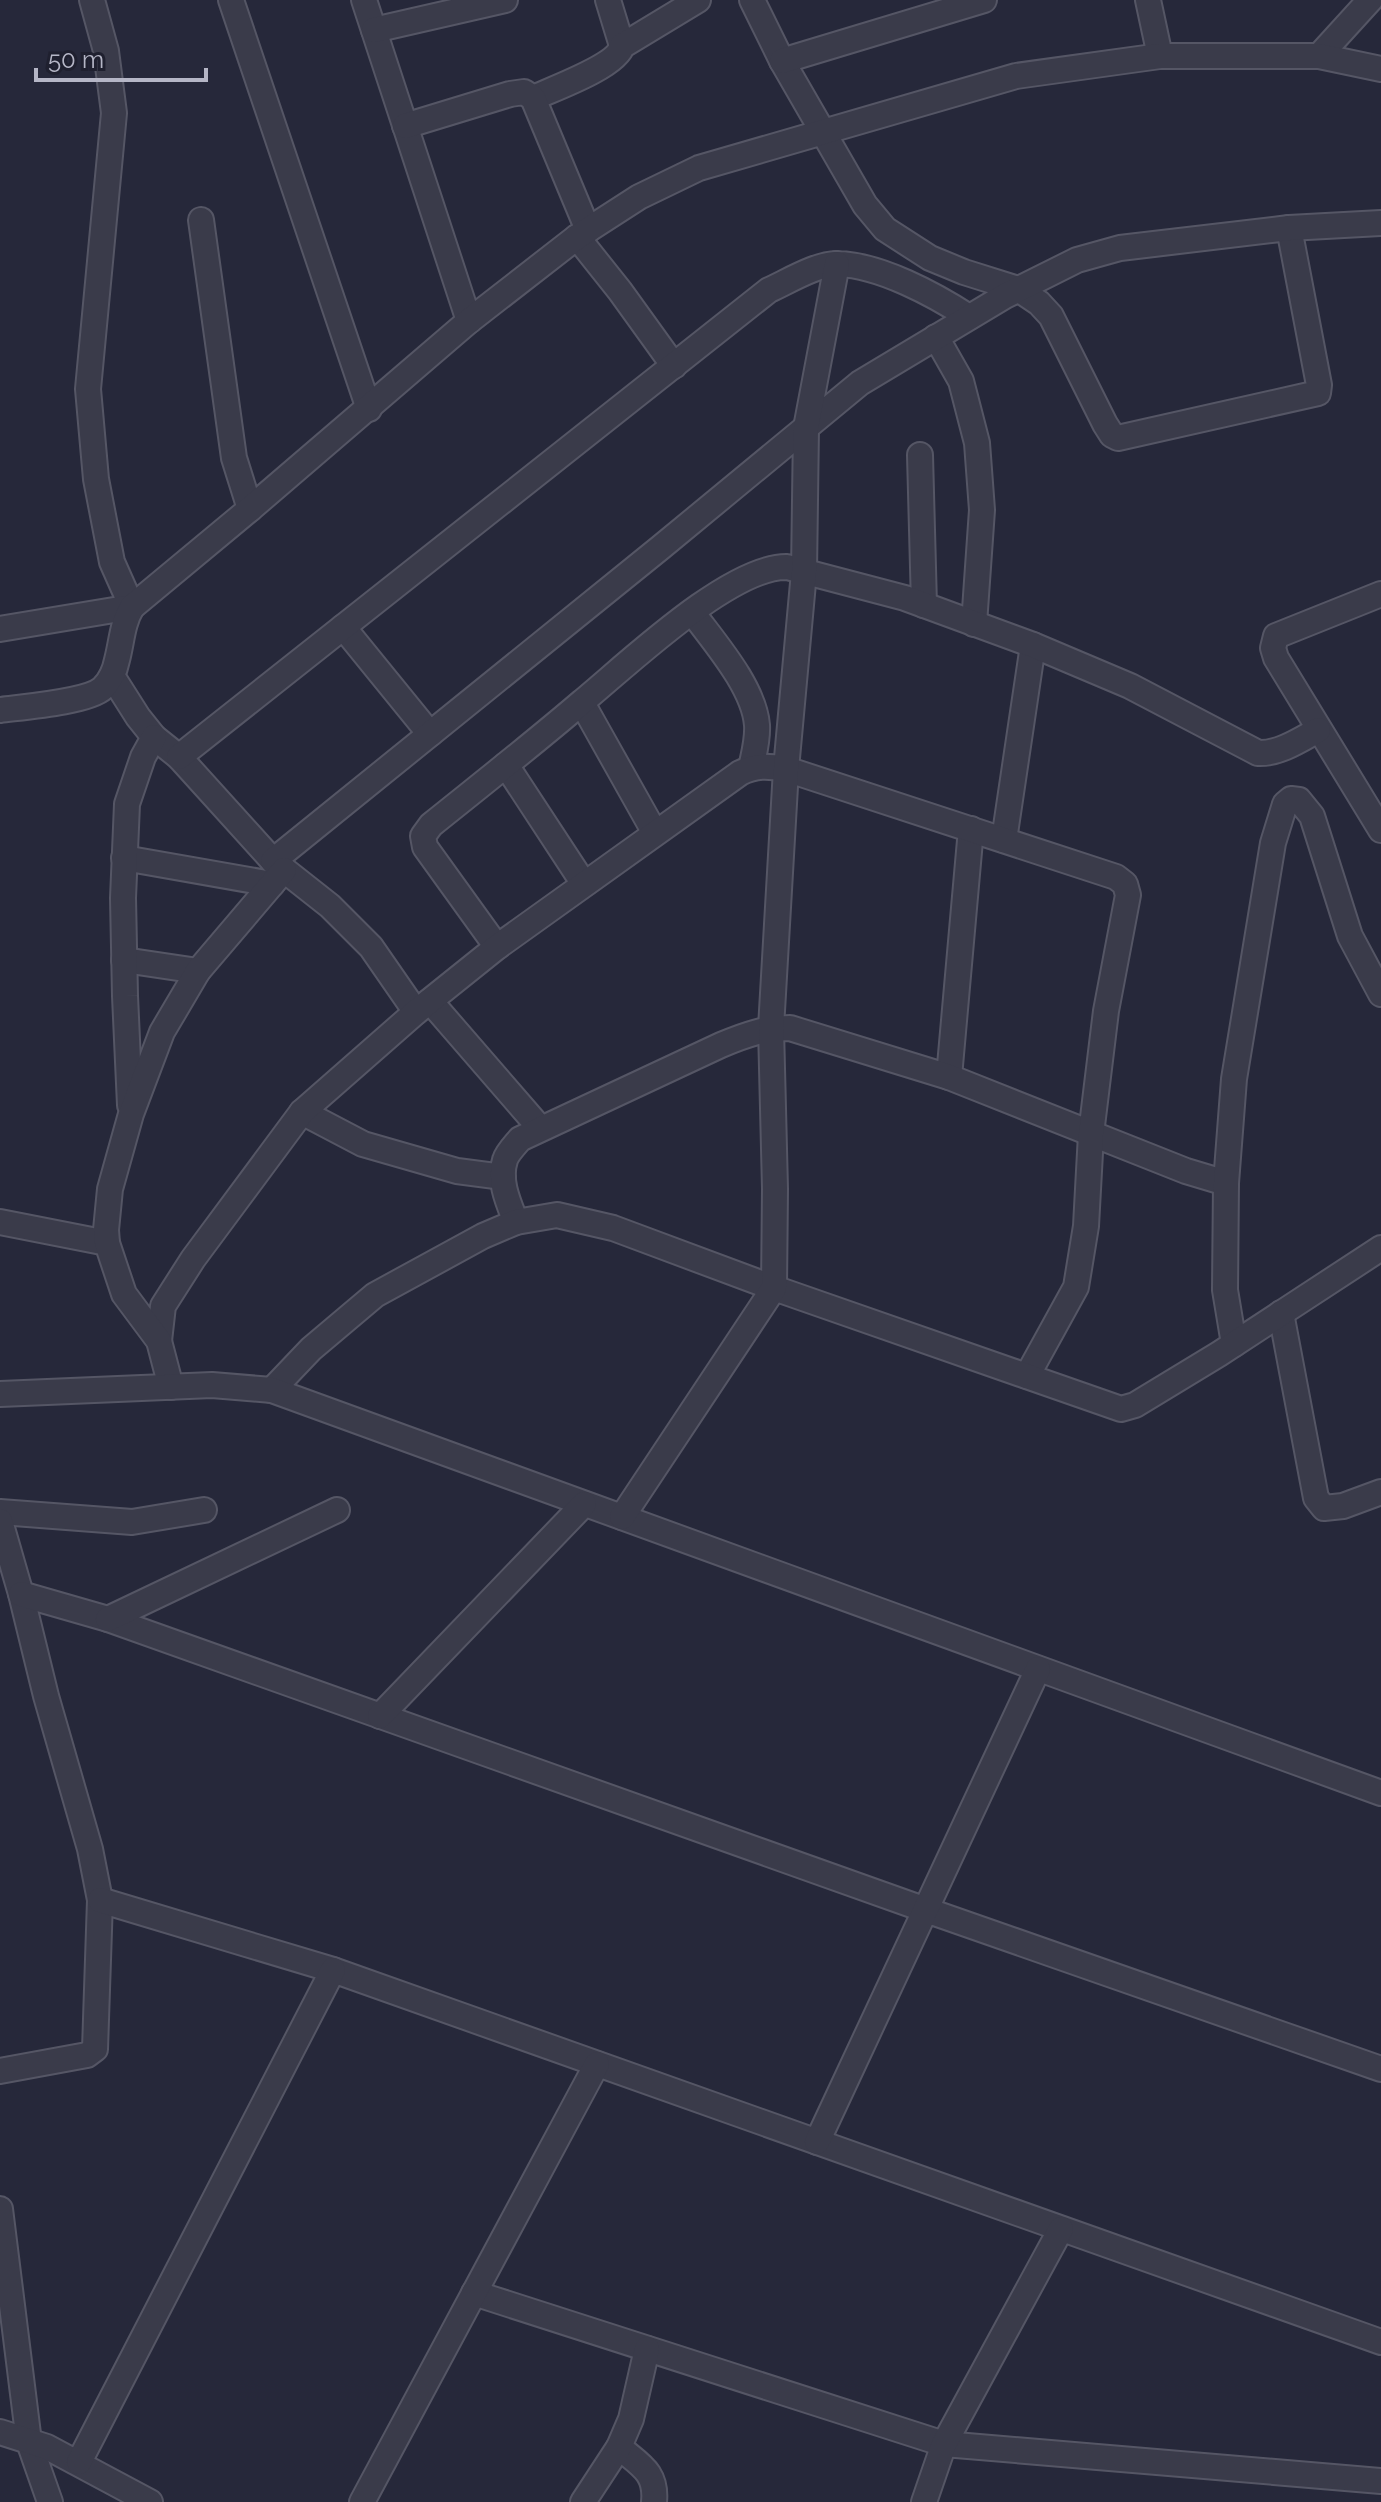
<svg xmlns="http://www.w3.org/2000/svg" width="1381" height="2502" font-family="Raleway,sans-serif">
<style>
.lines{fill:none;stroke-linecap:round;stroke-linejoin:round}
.street-casing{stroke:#555665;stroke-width:28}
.street{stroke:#3a3b4a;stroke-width:24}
</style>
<rect width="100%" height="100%" fill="#26283a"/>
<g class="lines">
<defs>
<g id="street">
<polyline points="92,0 106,51 114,113 88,389 96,479 112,562 132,607"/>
<polyline points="231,0 369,409"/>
<polyline points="364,0 469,321"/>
<polyline points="608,0 622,46"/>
<polyline points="752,0 782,61 865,205 885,229 930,258 964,272 1018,289 1039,303 1051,316 1105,424 1112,435 1118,438 1318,393 1319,385 1289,228"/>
<polyline points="1148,0 1160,56"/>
<polyline points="374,30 505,0"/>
<polyline points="1319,56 1370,0"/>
<polyline points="782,61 984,0"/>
<path d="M533,98c20,-9 84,-32 89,-52l76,-46"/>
<polyline points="405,126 510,94 524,92 533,98 588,230"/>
<polyline points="201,220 234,458 250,509"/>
<polyline points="577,237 620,291 674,366"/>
<polyline points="936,337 961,381 977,443 982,510 974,624"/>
<polyline points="920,455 924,605"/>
<polyline points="1381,594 1276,636 1273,648 1276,658 1381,830"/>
<path d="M692,612c22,30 62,75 65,113 1,15 -3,28 -6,43"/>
<polyline points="343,627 430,734"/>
<polyline points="0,629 132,607"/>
<polyline points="112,676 138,717 154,737 179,757 273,861 330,906 371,947 416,1012"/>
<polyline points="582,703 655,833"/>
<path d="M0,710c23,-3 88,-8 103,-22 7,-7 12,-18 14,-28 5,-19 5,-36 15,-53l118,-98 219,-188 108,-84 62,-40 60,-29 317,-92 144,-20h159l62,13"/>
<path d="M179,757l590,-467c18,-8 49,-27 69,-26 42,1 97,31 131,53"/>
<polyline points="506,765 584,884"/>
<polyline points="1004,840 1033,645"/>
<polyline points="124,858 272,884"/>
<polyline points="273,861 660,548 860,383 1005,296 1077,260 1120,248 1289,228 1381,223"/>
<path d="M497,947l-72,-100 -2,-11 8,-11c51,-41 102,-81 151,-123 45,-37 148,-136 205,-135l118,31 128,47 97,41 128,67c21,1 42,-13 60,-23"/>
<polyline points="124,960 198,971"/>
<polyline points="430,1001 540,1128"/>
<polyline points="949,1077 971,829"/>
<polyline points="130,1105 125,996 123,898 127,804 143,757 154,737"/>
<polyline points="302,1112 363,1144 457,1171 503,1177"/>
<polyline points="0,1222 107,1243"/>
<path d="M516,1222c-7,-18 -18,-41 -11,-62 2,-7 10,-15 15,-21l201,-94c24,-10 43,-17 69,-17l159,49 237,94 40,12"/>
<polyline points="1281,1313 1316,1498 1324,1508 1343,1506 1381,1492"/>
<path d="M159,1341l4,-35 30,-47 109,-147 114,-100 81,-65 243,-174c16,-8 28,-7 46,-4l330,108 9,7 3,11 -22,116 -15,123 -5,92 -10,61 -49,89"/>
<polyline points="1234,1344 1225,1290 1226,1183 1234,1079 1273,843 1285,804 1291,799 1299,800 1312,816 1350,936 1381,994"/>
<polyline points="171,1387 159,1341 124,1294 107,1243 106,1230 110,1189 131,1114 162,1032 198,971 284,870"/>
<polyline points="272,1390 311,1349 375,1295 483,1236 516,1222 557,1215 613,1228 774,1288 1121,1409 1135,1405 1219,1354 1381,1248"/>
<polyline points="0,1394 212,1385 272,1390 1381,1793"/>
<polyline points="0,1512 132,1522 204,1510"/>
<polyline points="622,1517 774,1288 775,1189 771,1028 786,769 804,572 806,428 837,264"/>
<polyline points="0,1521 21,1594 46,1696 90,1849 100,1900 95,2049 87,2055 0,2071"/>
<polyline points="21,1594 108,1619 926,1910 1381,2069"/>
<polyline points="108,1619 337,1510"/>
<polyline points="380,1716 584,1504"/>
<polyline points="100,1900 333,1970 1381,2342"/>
<polyline points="817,2142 1038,1669"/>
<polyline points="0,2209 29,2442 50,2502"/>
<polyline points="474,2293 944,2444 1381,2481"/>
<polyline points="0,2432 47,2447 150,2502"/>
<path d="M619,2447c21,18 38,25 35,55"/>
<polyline points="79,2462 333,1970"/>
<polyline points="362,2502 597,2064"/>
<polyline points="583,2502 619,2447 631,2419 647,2349"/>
<polyline points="924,2502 944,2444 1061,2229"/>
</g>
</defs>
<use href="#street" class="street-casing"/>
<use href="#street" class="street"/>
</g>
<path d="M36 68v12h170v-12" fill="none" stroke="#b5b6c6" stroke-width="4"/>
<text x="48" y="68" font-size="24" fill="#b5b6c6" stroke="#1f202f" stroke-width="6" paint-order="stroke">50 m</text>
</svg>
